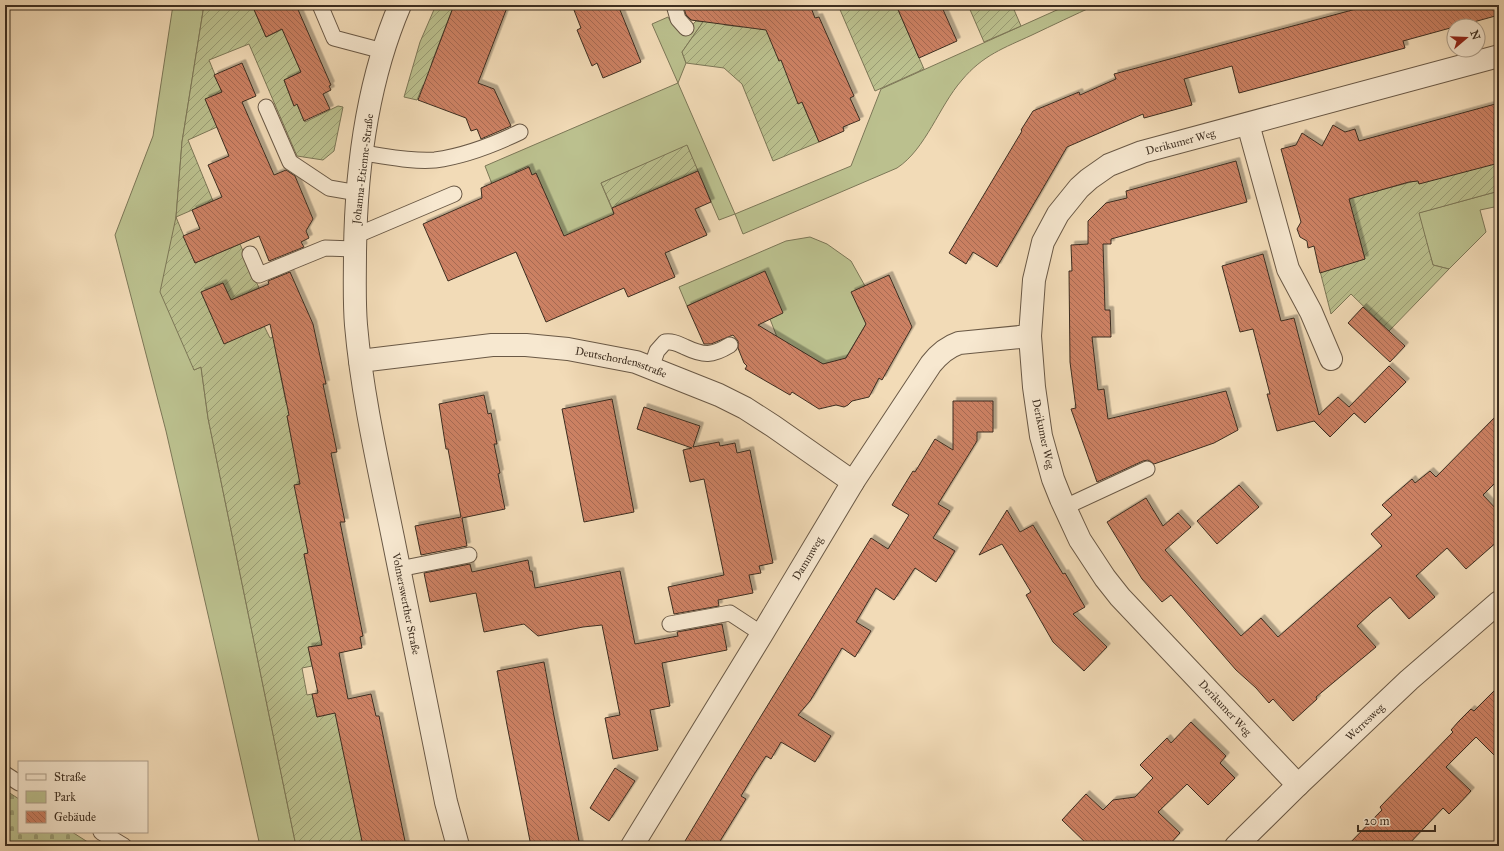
<svg xmlns="http://www.w3.org/2000/svg" width="1504" height="851" font-family="'IM FELL Great Primer',serif">
<style>
.green{fill:#bbc08e;stroke:#7c7757}
.cemetery{fill:url(#cemetery-stones);stroke:#7c7757}
.garden{fill:url(#garden-furrows);stroke:#7c7757}
.building{fill:url(#building-back-hatch);stroke:#3d2e20;filter:url(#shadow)}
.lines{fill:none;stroke-linecap:round;stroke-linejoin:round}
.lane-casing{stroke:#6a5946;stroke-width:17}
.street-casing{stroke:#6a5946;stroke-width:24}
.lane{stroke:#f7e8d0;stroke-width:15}
.street{stroke:#f7e8d0;stroke-width:22}
.labels{text-anchor:middle;dominant-baseline:central;stroke-width:3.5;stroke-linejoin:round;paint-order:stroke}
.street-label{font-size:11px;fill:#3d2e20;stroke:#f7e8d0}
</style>
<defs>
<pattern id="cemetery-stones" width="16" height="16" patternUnits="userSpaceOnUse"><rect width="16" height="16" fill="#bbc08e"/><path d="M2 7V4a2 2 0 0 1 4 0v3zM10 15v-3a2 2 0 0 1 4 0v3z" fill="#999c74"/></pattern>
<pattern id="garden-furrows" width="10" height="10" patternUnits="userSpaceOnUse"><rect width="10" height="10" fill="#bbc08e"/><path d="M-1 1l2-2M0 10L10 0M9 11l2-2" fill="none" stroke="#999c74"/></pattern>
<pattern id="building-back-hatch" width="6" height="6" patternUnits="userSpaceOnUse"><rect width="6" height="6" fill="#cc8164"/><path d="M-1 5l2 2M0 0l6 6M5-1l2 2" fill="none" stroke="#a76a52"/></pattern>
<filter id="shadow"><feDropShadow dx="3.5" dy="-3.5" stdDeviation="0" flood-color="#0004"/></filter>
</defs>
<rect width="100%" height="100%" fill="#f2dbb7"/>
<filter id="stains"><feTurbulence type="fractalNoise" baseFrequency=".005" numOctaves="4"/><feColorMatrix values="0 0 0 0 .2 0 0 0 0 .09 0 0 0 0 .02 0 0 0 .5 -.17"/></filter>
<radialGradient id="worn" r=".72"><stop offset=".6" stop-color="#630" stop-opacity="0"/><stop offset="1" stop-color="#630" stop-opacity=".3"/></radialGradient>
<g class="green">
<polygon points="173,5 204,5 182,142 176,217 194,370 201,367 208,418 296,846 260,846 223,680 166,431 115,235 153,136"/>
<path d="M1068,5h28c-22,10 -43,20 -64,30 -28,13 -49,20 -70,45 -23,26 -36,69 -65,88l-154,66 -8,-20 -16,6 -32,-74 -86,37 17,40 -53,28 -7,-27 -22,-51 -4,2 -4,-9 -13,6 3,9 -26,3 -7,-18 193,-83 -26,-59 16,-7 4,7 12,10 12,-13 7,1 -21,30 4,11 -8,20 57,131 116,-48 30,-77z"/>
<polygon points="1499,191 1499,206 1480,210 1486,232 1449,269 1433,265 1418,213"/>
<polygon points="810,237 827,244 851,261 865,286 866,324 845,359 823,364 777,337 770,319 778,315 707,297 687,306 679,287 786,241"/>
</g>
<polygon class="cemetery" points="5,790 19,799 19,832 72,832 94,846 5,846"/>
<g class="garden">
<polygon points="204,5 252,5 266,37 283,29 301,72 284,80 294,106 297,104 305,122 338,106 343,107 334,151 323,160 297,156 249,44 209,60 222,92 217,127 188,140 213,201 176,217 195,263 240,244 259,288 231,300 223,283 201,292 224,343 264,326 270,338 284,333 275,347 286,403 298,414 287,416 296,460 309,482 295,485 319,551 304,554 322,645 309,647 312,666 302,668 307,695 312,694 317,717 350,709 363,846 296,846 208,418 201,367 194,370 160,292 176,217 182,142"/>
<polygon points="436,5 454,5 432,62 428,86 423,85 417,100 404,97 420,42"/>
<polygon points="838,5 896,5 924,69 875,91"/>
<polygon points="968,5 1012,5 1021,26 984,42"/>
<polygon points="703,18 725,21 725,25 742,27 743,23 769,27 779,61 783,59 819,142 773,161 742,84 724,68 686,63 682,52 703,22"/>
<polygon points="687,145 698,171 612,208 601,183"/>
<polygon points="1499,159 1499,191 1419,213 1433,265 1449,269 1389,331 1351,294 1331,314 1320,271 1365,259 1358,234 1348,237 1336,180 1373,192"/>
</g>
<g class="building">
<polygon points="252,5 296,5 331,85 329,86 331,90 323,94 330,109 304,121 297,104 294,106 284,80 301,72 282,29 266,37"/>
<polygon points="454,5 508,5 478,83 494,89 511,126 481,139 477,129 471,131 466,118 418,100"/>
<polygon points="572,5 618,5 641,62 603,78 597,63 592,66 577,30 581,28"/>
<polygon points="683,5 810,5 815,18 819,17 854,96 850,98 860,120 843,127 844,131 819,142 802,102 798,104 781,60 779,61 766,30 691,20 686,15"/>
<polygon points="896,5 941,5 957,41 919,58"/>
<polygon points="1371,5 1499,5 1499,15 1459,26 1454,26 1454,27 1403,41 1405,48 1239,93 1232,66 1184,79 1192,105 1144,118 1143,114 1067,147 997,267 973,252 966,264 949,253 1022,131 1021,130 1033,111 1079,92 1080,95 1116,79 1114,74"/>
<polygon points="242,63 256,96 242,102 274,175 286,170 295,176 313,219 306,231 309,238 301,242 304,247 269,261 259,236 195,263 183,236 200,229 192,210 222,197 208,165 229,156 205,99 222,92 214,75"/>
<polygon points="1499,103 1499,163 1419,184 1418,181 1409,182 1349,199 1365,259 1320,273 1314,246 1308,248 1307,241 1300,237 1297,229 1301,222 1281,149 1296,145 1302,133 1322,146 1333,125 1345,132 1355,129 1359,141"/>
<polygon points="1236,161 1247,202 1111,239 1111,244 1103,244 1105,310 1110,310 1111,337 1092,337 1098,390 1104,389 1108,419 1226,391 1238,430 1214,443 1154,464 1148,460 1143,461 1097,482 1071,409 1076,408 1070,362 1069,271 1072,271 1071,245 1088,244 1088,221 1106,203 1127,198 1126,191"/>
<polygon points="529,167 532,175 536,173 564,236 614,214 612,208 698,171 711,202 695,209 707,235 665,253 675,277 628,297 624,288 546,322 516,252 448,281 423,224 482,198 481,188"/>
<polygon points="1263,254 1281,321 1294,318 1319,415 1338,397 1349,407 1389,366 1406,382 1365,423 1354,413 1330,437 1314,421 1277,431 1267,394 1270,394 1253,329 1240,332 1222,266"/>
<polygon points="765,271 783,313 758,325 823,364 846,358 866,324 851,292 889,275 912,327 882,380 879,378 869,397 852,401 848,405 844,407 836,405 819,409 792,392 790,395 745,369 747,366 744,363 738,348 738,341 733,335 711,344 704,344 687,306"/>
<polygon points="290,272 313,324 326,384 323,384 337,452 331,453 345,522 340,522 363,636 360,637 362,648 339,653 348,699 371,694 376,716 379,716 406,846 363,846 335,713 317,717 312,694 318,693 308,647 322,645 304,554 308,553 294,485 300,484 287,416 289,415 270,324 224,344 201,292 223,283 231,300 269,284 268,281"/>
<polygon points="1363,307 1405,346 1390,362 1348,323"/>
<polygon points="484,395 488,414 491,413 497,444 494,444 500,473 498,474 505,509 462,518 467,546 421,555 415,526 461,517 448,449 446,449 439,404"/>
<polygon points="612,399 634,512 584,522 562,409"/>
<polygon points="953,401 993,401 993,432 977,432 977,441 938,504 950,511 933,538 955,551 936,582 915,568 894,600 876,588 856,622 871,631 855,657 842,648 810,701 798,715 831,736 815,762 781,742 771,759 766,756 753,776 741,796 746,799 717,846 682,846 732,763 871,538 888,549 909,515 892,505 913,471 915,472 935,439 953,450"/>
<polygon points="644,407 700,426 693,447 719,442 720,446 735,443 737,453 750,450 773,563 759,566 761,573 749,575 753,593 718,600 719,606 674,614 668,587 724,575 704,479 690,482 683,450 692,448 637,429"/>
<polygon points="1499,413 1499,479 1483,495 1499,512 1499,540 1466,569 1447,548 1416,576 1435,597 1409,619 1390,597 1372,612 1357,626 1376,647 1316,697 1317,699 1293,721 1273,699 1269,703 1256,688 1236,670 1171,595 1162,602 1142,579 1107,522 1146,498 1163,526 1178,513 1191,527 1165,550 1241,636 1261,618 1278,637 1382,546 1371,534 1392,515 1382,505 1412,479 1415,483 1430,471 1436,477"/>
<polygon points="1239,485 1259,507 1217,544 1197,521"/>
<polygon points="1007,510 1020,532 1033,525 1063,574 1065,573 1085,607 1073,614 1107,647 1084,671 1053,642 1026,595 1031,592 1002,544 979,555"/>
<polygon points="528,560 530,571 532,571 535,588 620,571 635,644 678,636 677,632 722,624 727,650 662,663 670,706 650,710 658,750 613,759 605,718 620,715 602,625 583,627 538,636 524,624 484,632 476,593 430,602 424,573 470,564 472,572"/>
<polygon points="544,662 554,716 580,846 531,846 507,725 497,671"/>
<polygon points="1499,686 1499,760 1476,737 1446,767 1471,791 1457,806 1449,814 1443,808 1407,846 1347,846 1382,810 1380,807 1453,732 1451,730 1459,721 1471,709 1474,711"/>
<polygon points="1191,722 1226,756 1220,763 1235,778 1208,805 1187,784 1158,812 1180,833 1168,846 1089,846 1062,820 1086,794 1103,810 1113,800 1135,797 1153,778 1140,765 1167,738 1171,743"/>
<polygon points="615,768 635,781 609,821 590,808"/>
</g>
<g class="lines">
<defs>
<g id="lane">
<polyline points="320,5 334,38 383,51"/>
<polyline points="674,5 678,19 686,28"/>
<polyline points="266,107 290,162 329,188 358,193"/>
<path d="M362,153c24,3 49,9 73,7 30,-4 58,-15 85,-28"/>
<polyline points="355,236 454,194"/>
<polyline points="250,254 259,275 325,248 355,249"/>
<path d="M651,368l6,-17 8,-9c8,-1 13,2 20,5 19,9 27,9 45,-2"/>
<polyline points="1065,507 1147,469"/>
<polyline points="399,569 469,555"/>
<polyline points="670,624 730,613 762,634"/>
<polyline points="5,774 19,783"/>
<polyline points="101,832 124,846"/>
</g>
<g id="street">
<path id="s1" d="M400,5c-33,77 -44,164 -45,247 0,25 -1,49 1,73 6,70 23,144 37,213 18,88 36,176 53,264l12,44"/>
<polyline points="1248,124 1288,269 1311,312 1331,359"/>
<path id="s2" d="M360,361l132,-16h34l42,4 68,13 83,33 26,13 28,18 80,56"/>
<path id="s3" d="M1298,785l-178,-188 -15,-19 -25,-38 -19,-41 -8,-20 -12,-43 -7,-49 -4,-51 4,-56 9,-38 15,-28 21,-26 10,-9 20,-14 33,-13 357,-96"/>
<path id="s4" d="M632,846l130,-212 91,-152 78,-118c8,-10 16,-17 28,-21l71,-7"/>
<path id="s5" d="M1236,846l62,-61 111,-105 90,-78"/>
</g>
</defs>
<use href="#lane" class="lane-casing"/>
<use href="#street" class="street-casing"/>
<use href="#lane" class="lane"/>
<use href="#street" class="street"/>
</g>
<g class="labels">
<g class="street-label">
<text stroke="none"><textPath href="#s3" startOffset="814">Derikumer Weg</textPath></text>
<text transform="translate(363 169) rotate(-83)">Johanna-Etienne-Straße</text>
<text stroke="none"><textPath href="#s2" startOffset="264">Deutschordensstraße</textPath></text>
<text transform="translate(1043 434) rotate(78)">Derikumer Weg</text>
<text stroke="none"><textPath href="#s4" startOffset="337">Dammweg</textPath></text>
<text stroke="none"><textPath href="#s1" startOffset="609">Volmerswerther Straße</textPath></text>
<text transform="translate(1225 708) rotate(47)">Derikumer Weg</text>
<text stroke="none"><textPath href="#s5" startOffset="179">Werresweg</textPath></text>
</g>
</g>
<rect width="1504" height="851" fill="none" stroke="#f2dbb7" stroke-width="20"/>
<rect x="6" y="6" width="1492" height="839" fill="none" stroke="#3d2e20" stroke-width="2"/>
<rect x="10" y="10" width="1484" height="831" fill="none" stroke="#3d2e20"/>
<rect x="18" y="761" width="130" height="72" fill="#f7e8d0" stroke="#ad9e8a"/>
<rect x="26" y="774" width="20" height="6" fill="#f7e8d0" stroke="#ad9e8a"/>
<text x="54" y="781" font-size="12" fill="#3d2e20">Straße</text>
<rect x="26" y="791" width="20" height="12" fill="#bbc08e" stroke="#ad9e8a"/>
<text x="54" y="801" font-size="12" fill="#3d2e20">Park</text>
<rect x="26" y="811" width="20" height="12" fill="url(#building-back-hatch)" stroke="#ad9e8a"/>
<text x="54" y="821" font-size="12" fill="#3d2e20">Gebäude</text>
<g transform="translate(1466 38) rotate(71)"><circle r="19" fill="#f7e8d0" stroke="#ad9e8a"/>
<path d="M0-3L7 15L0 10L-7 15Z" fill="#8f2418"/>
<text y="-6" font-size="11" font-weight="bold" text-anchor="middle" fill="#3d2e20">N</text>
</g>
<path d="M1358 825v6h77v-6" fill="none" stroke="#3d2e20" stroke-width="2"/>
<text x="1364" y="825" font-size="12" fill="#3d2e20" stroke="#f7e8d0" stroke-width="3" paint-order="stroke">20 m</text>
<rect width="100%" height="100%" filter="url(#stains)"/>
<rect width="100%" height="100%" fill="url(#worn)"/>
</svg>
